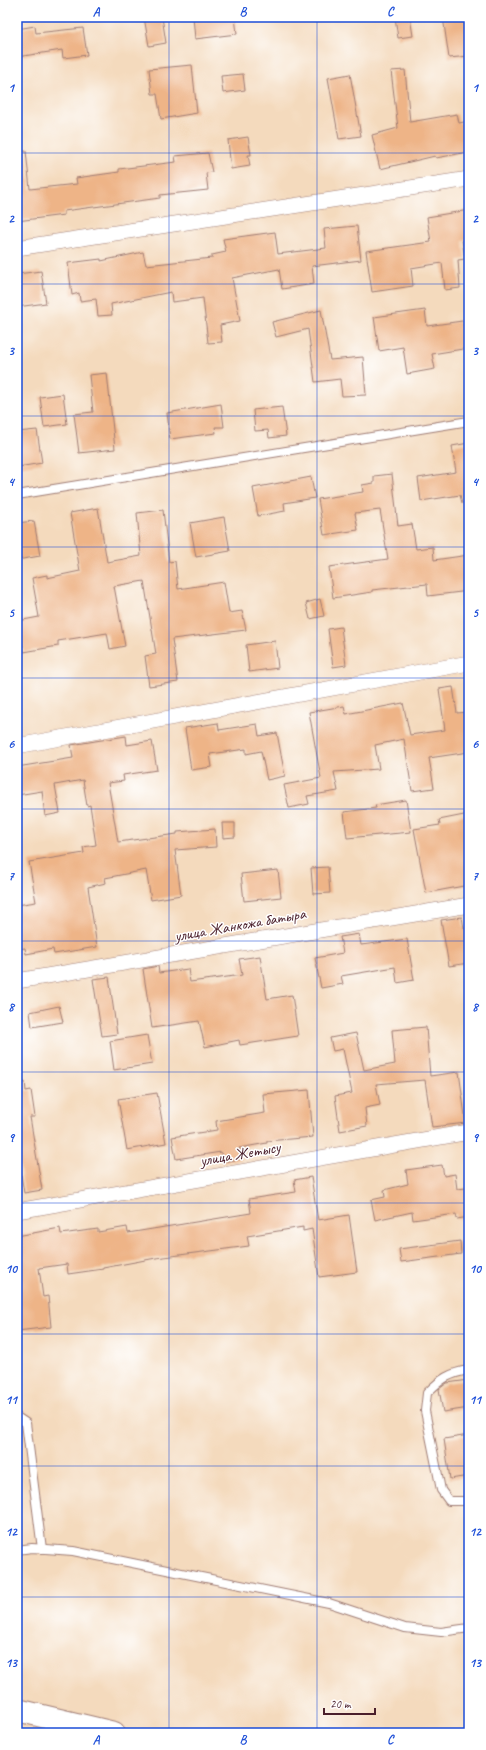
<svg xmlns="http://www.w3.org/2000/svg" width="486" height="1750" font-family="Caveat,sans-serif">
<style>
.building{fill:#eeb487}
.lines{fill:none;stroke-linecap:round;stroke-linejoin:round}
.service-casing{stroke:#9f7c74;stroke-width:10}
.minor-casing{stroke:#9f7c74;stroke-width:16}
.motorway-casing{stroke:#9f7c74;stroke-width:24}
.service{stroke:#fff;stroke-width:8}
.minor{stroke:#fff;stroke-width:15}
.motorway{stroke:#fff;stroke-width:22}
.grid{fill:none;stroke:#1d4ed8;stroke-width:1;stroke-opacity:0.55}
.labels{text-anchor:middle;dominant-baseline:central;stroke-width:3;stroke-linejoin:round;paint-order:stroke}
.street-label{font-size:16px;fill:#4a1f2b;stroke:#fff}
.neatline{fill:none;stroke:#1d4ed8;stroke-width:1.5}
.grid-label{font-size:13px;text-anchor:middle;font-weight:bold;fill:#1d4ed8}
</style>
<rect width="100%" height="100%" fill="#fff"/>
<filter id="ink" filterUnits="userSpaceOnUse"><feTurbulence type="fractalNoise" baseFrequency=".025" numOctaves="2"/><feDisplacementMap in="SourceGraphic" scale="8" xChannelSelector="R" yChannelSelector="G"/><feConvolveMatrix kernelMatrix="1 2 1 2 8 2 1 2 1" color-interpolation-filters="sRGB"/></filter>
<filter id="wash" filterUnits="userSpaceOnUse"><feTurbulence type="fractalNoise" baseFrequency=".012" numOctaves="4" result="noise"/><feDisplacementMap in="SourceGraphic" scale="16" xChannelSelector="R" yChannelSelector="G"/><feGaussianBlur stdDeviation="0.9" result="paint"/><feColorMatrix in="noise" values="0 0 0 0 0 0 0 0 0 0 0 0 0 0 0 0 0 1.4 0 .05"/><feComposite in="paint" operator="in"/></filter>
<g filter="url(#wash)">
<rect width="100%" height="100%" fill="#f4dabd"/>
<g id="blocks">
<g class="building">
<polygon points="144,17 162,17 166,43 149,46"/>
<polygon points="193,17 235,17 237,34 195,39"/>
<polygon points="395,17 410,17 413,36 398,38"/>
<polygon points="443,17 469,17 469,56 449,58"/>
<polygon points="35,26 36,33 83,28 87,55 63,58 62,50 17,57 17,29"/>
<polygon points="192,65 197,113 161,119 157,94 152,94 149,69"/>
<polygon points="405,70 410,122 457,114 459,123 469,121 469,152 436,158 435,156 380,169 372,135 398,128 391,71"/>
<polygon points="243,74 245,90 223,93 221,76"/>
<polygon points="350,74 361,136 339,139 328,78"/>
<polygon points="248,137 251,155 248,155 250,166 231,169 228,140"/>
<polygon points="26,151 30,189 77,184 76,178 119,172 119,169 176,162 175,156 208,153 212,172 206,173 208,190 160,195 160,198 64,211 64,215 17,221 17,152"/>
<polygon points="469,210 469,239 462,240 465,259 458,260 460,288 445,290 442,263 411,268 413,286 372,292 366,251 431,242 427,217"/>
<polygon points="357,226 361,260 312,266 314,284 282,289 279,269 232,278 240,321 220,325 222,342 208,343 203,298 172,302 171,292 111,304 112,315 98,316 96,299 80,301 79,293 72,295 68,263 101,259 101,261 143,252 146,265 212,258 212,255 226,252 223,239 275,232 278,254 326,248 324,229"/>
<polygon points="41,271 46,303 17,307 17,274"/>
<polygon points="321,310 330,360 363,357 366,395 342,396 340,379 315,382 308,329 276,337 272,322"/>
<polygon points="425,310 427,326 469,320 469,348 432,354 435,369 407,374 403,347 379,351 374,317"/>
<polygon points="107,373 115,449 79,453 74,414 93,412 89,375"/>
<polygon points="63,394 67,424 44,427 40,397"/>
<polygon points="221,404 224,427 215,427 216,433 170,439 167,413"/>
<polygon points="282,407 286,436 269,438 268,430 255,431 253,410"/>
<polygon points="37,430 42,463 18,467 17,432"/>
<polygon points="469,443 469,503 462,503 460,495 421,501 418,478 456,472 452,446"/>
<polygon points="392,474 398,526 412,524 416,549 433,547 434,560 469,555 469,591 428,596 427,584 372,590 372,592 333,598 329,567 388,559 380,510 355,513 358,530 324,535 318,499 363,492 362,485 374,483 374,476"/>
<polygon points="311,477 315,498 284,503 285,511 258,516 253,488"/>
<polygon points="98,508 107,562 141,556 137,513 163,510 169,562 175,561 178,589 224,582 229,613 242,611 246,630 172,639 178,682 149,686 145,656 156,654 144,581 114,586 125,646 110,649 107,633 58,641 58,646 24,652 18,621 39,617 32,578 47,575 47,578 80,571 70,513"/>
<polygon points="224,517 230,551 196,557 190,523"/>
<polygon points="34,521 40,556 17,560 17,523"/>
<polygon points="320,599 324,616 310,619 306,603"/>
<polygon points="341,627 346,665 333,667 328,629"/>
<polygon points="275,641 278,668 249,672 246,645"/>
<polygon points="453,687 457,713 469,712 469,752 429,758 434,788 412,791 404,739 375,745 379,769 334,772 338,791 307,796 309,804 289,808 284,785 321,778 309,712 344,706 346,714 403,703 410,735 445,730 439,689"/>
<polygon points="218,723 219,730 257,724 259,736 277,733 285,776 267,780 261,751 246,754 246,749 210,754 212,767 191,770 185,728"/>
<polygon points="126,736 127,745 152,741 157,770 123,775 124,781 108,783 118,842 177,834 177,832 215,829 216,847 175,850 181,895 151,900 146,870 105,878 106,883 88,887 97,947 54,954 53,949 26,954 25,948 17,949 17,905 36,902 29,862 84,853 83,847 96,845 90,805 87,806 83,780 55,785 60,813 45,816 42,791 17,795 17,767 73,758 71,745"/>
<polygon points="406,800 411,832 347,838 344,812 376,808 375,805"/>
<polygon points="469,814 469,885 426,893 414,829 440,825 439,820"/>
<polygon points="222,823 235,823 235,837 223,838"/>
<polygon points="328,867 330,893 313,894 311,868"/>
<polygon points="278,870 281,897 244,901 241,874"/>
<polygon points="462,917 464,928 469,927 469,963 449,966 441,920"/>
<polygon points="359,934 361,945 407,939 414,980 397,983 395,967 341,976 343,984 321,988 315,958 343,953 340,937"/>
<polygon points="260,956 267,999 292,995 298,1036 240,1045 239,1040 205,1047 199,1021 152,1028 143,969 158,966 159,973 188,969 190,982 242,975 239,959"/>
<polygon points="109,977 117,1034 102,1036 93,979"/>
<polygon points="59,1006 63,1022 32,1027 30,1012"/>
<polygon points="426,1027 430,1076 459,1072 466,1123 432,1127 425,1080 376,1084 380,1105 365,1108 367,1126 340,1131 335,1096 352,1093 343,1049 333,1051 330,1038 356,1033 364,1070 395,1064 392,1030"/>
<polygon points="147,1035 152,1064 114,1070 110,1041"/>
<polygon points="25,1082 26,1091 31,1090 35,1117 30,1117 42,1190 24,1193 17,1149 17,1083"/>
<polygon points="309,1090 313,1137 267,1141 267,1143 239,1148 241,1159 222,1162 221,1152 176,1159 172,1137 217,1130 216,1121 265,1113 263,1094"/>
<polygon points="157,1093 166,1143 127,1150 118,1099"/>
<polygon points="442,1165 444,1176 455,1174 457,1189 466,1188 469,1217 457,1219 456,1214 413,1220 412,1212 375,1220 371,1200 385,1197 384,1190 408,1184 406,1170"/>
<polygon points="311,1177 318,1220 349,1215 357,1272 319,1277 312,1229 303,1231 303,1227 247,1236 249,1246 156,1258 103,1268 103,1269 68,1274 67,1264 39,1268 43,1297 48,1296 51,1327 17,1331 17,1236 60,1228 61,1234 98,1229 98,1232 127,1227 128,1233 251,1213 249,1199 296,1192 294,1180"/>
<polygon points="460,1241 461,1254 401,1262 399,1249"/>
<polygon points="469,1380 469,1408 443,1412 439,1389 447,1383"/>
<polygon points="469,1435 469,1476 450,1479 444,1439"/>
</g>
</g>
</g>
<g filter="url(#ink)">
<use href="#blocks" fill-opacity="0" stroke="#9f7c74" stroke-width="1"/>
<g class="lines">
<defs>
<g id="service">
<polyline points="17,495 469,421"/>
<path d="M469,1370c-20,3 -28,9 -42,23l-2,18 16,79 8,11h20"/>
<polyline points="17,1417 26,1423 42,1549"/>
<polyline points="17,1550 32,1548 73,1551 329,1603 405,1628 441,1632 469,1628"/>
</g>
<g id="minor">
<polyline points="17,248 469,179"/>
<polyline points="17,746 469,663"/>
<polyline points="17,981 469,905"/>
<polyline points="17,1211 469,1132"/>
</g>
<polyline id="motorway" points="17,1710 114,1733"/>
</defs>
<use href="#service" class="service-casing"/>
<use href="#minor" class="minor-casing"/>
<use href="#motorway" class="motorway-casing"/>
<use href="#service" class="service"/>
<use href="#minor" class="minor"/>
<use href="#motorway" class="motorway"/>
</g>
</g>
<path class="grid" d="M169,17v1716M317,17v1716M17,153h452M17,284h452M17,416h452M17,547h452M17,678h452M17,809h452M17,941h452M17,1072h452M17,1203h452M17,1334h452M17,1466h452M17,1597h452"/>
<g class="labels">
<g class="street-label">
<text transform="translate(240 925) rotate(-10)">улица Жанкожа батыра</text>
<text transform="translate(240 1154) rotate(-10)">улица Жетысу</text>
</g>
</g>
<rect width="486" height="1750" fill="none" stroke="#fff" stroke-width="44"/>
<path d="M324 1708v6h51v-6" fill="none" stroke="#4a1f2b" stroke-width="2"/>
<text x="330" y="1708" font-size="12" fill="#4a1f2b" stroke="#ffffff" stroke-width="3" paint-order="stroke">20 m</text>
<rect x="22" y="22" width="442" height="1706" class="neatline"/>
<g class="grid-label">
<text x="96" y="16">A</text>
<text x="243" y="16">B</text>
<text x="390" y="16">C</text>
<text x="11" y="92">1</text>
<text x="475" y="92">1</text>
<text x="11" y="223">2</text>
<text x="475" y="223">2</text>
<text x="11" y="355">3</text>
<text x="475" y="355">3</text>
<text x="11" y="486">4</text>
<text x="475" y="486">4</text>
<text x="11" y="617">5</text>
<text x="475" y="617">5</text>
<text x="11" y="748">6</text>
<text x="475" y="748">6</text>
<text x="11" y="880">7</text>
<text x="475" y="880">7</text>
<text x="11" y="1011">8</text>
<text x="475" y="1011">8</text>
<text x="11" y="1142">9</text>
<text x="475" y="1142">9</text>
<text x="11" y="1273">10</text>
<text x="475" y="1273">10</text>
<text x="11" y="1404">11</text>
<text x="475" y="1404">11</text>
<text x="11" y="1536">12</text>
<text x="475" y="1536">12</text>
<text x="11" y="1667">13</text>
<text x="475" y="1667">13</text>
<text x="96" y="1744">A</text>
<text x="243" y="1744">B</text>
<text x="390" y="1744">C</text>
</g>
</svg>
